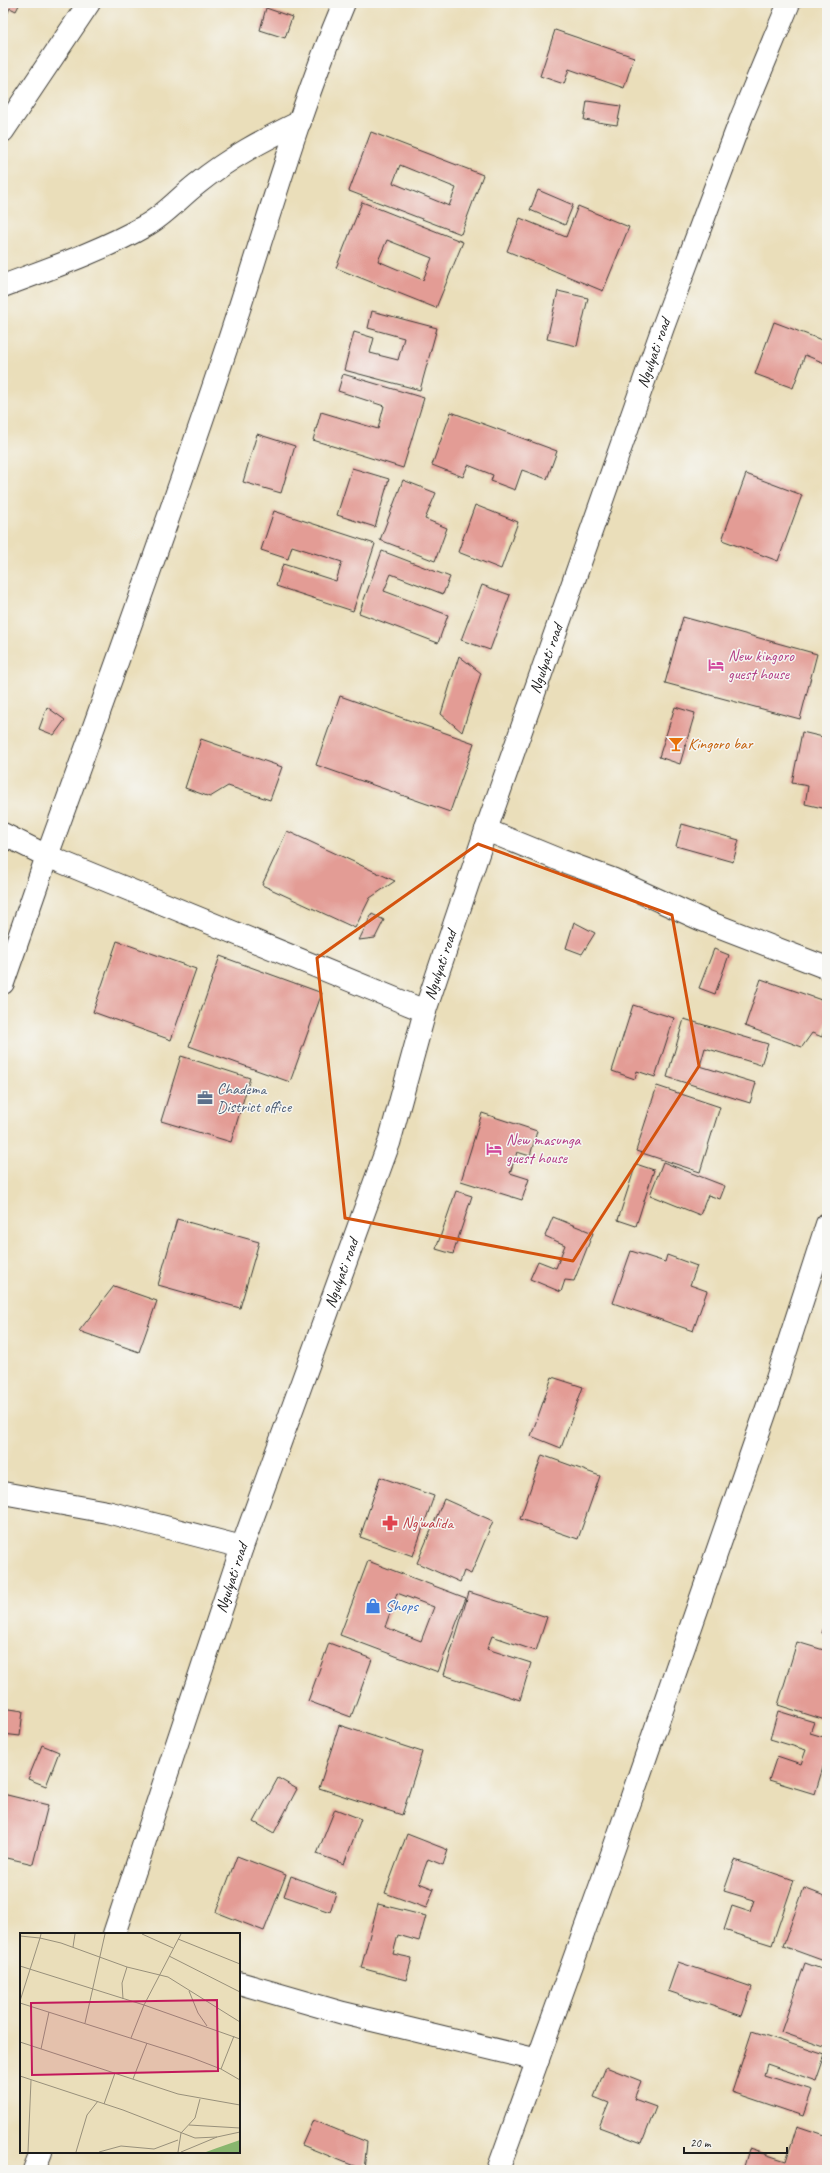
<svg xmlns="http://www.w3.org/2000/svg" width="830" height="2173" font-family="Caveat,sans-serif">
<style>
.building{fill:#e39c95;fill-rule:evenodd}
.lines{fill:none;stroke-linecap:round;stroke-linejoin:round}
.minor-casing{stroke:#3b3934;stroke-width:24}
.secondary-casing{stroke:#3b3934;stroke-width:24}
.minor{stroke:#fff;stroke-width:22}
.secondary{stroke:#fff;stroke-width:22}
.marked{fill:none;stroke:#d4530e;stroke-width:3;stroke-linejoin:round}
.labels{text-anchor:middle;dominant-baseline:central;stroke-width:3;stroke-linejoin:round;paint-order:stroke}
.street-label{font-size:16px;fill:#1c1c1c;stroke:#f6f6f2}
.hotel-label{font-size:16px;fill:#b23c85;stroke:#f6f6f2;text-anchor:start}
.food-label{font-size:16px;fill:#c56008;stroke:#f6f6f2;text-anchor:start}
.service-label{font-size:16px;fill:#4e5e75;stroke:#f6f6f2;text-anchor:start}
.health-label{font-size:16px;fill:#be3a42;stroke:#f6f6f2;text-anchor:start}
.shop-label{font-size:16px;fill:#366cbe;stroke:#f6f6f2;text-anchor:start}
.inset-road{fill:none;stroke:#98907b;stroke-width:1}
.view{fill:#c2185b;fill-opacity:0.15;stroke:#c2185b;stroke-width:2}
.inset-edge{fill:none;stroke:#1c1c1c;stroke-width:2}
</style>
<rect width="100%" height="100%" fill="#f6f6f2"/>
<filter id="ink" filterUnits="userSpaceOnUse"><feTurbulence type="fractalNoise" baseFrequency=".025" numOctaves="2"/><feDisplacementMap in="SourceGraphic" scale="8" xChannelSelector="R" yChannelSelector="G"/><feConvolveMatrix kernelMatrix="1 2 1 2 8 2 1 2 1" color-interpolation-filters="sRGB"/></filter>
<filter id="wash" filterUnits="userSpaceOnUse"><feTurbulence type="fractalNoise" baseFrequency=".012" numOctaves="4" result="noise"/><feDisplacementMap in="SourceGraphic" scale="16" xChannelSelector="R" yChannelSelector="G"/><feGaussianBlur stdDeviation="0.9" result="paint"/><feColorMatrix in="noise" values="0 0 0 0 0 0 0 0 0 0 0 0 0 0 0 0 0 1.4 0 .05"/><feComposite in="paint" operator="in"/></filter>
<g filter="url(#wash)">
<rect width="100%" height="100%" fill="#eadeba"/>
<g id="blocks">
<g class="building">
<polygon points="3,3 20,3 16,11 10,8 4,21"/>
<polygon points="266,8 292,17 285,38 260,30"/>
<polygon points="555,30 634,57 624,88 569,69 564,84 540,76"/>
<polygon points="587,101 621,106 617,125 584,120"/>
<path d="M371,132l112,43 -22,59 -112,-43zM400,165l56,23 -7,18 -56,-23z"/>
<polygon points="538,190 573,205 565,225 530,210"/>
<path d="M362,202l101,40 -27,66 -100,-40zM387,240l45,18 -9,22 -45,-19z"/>
<polygon points="578,206 629,227 603,291 507,251 520,218 566,237"/>
<polygon points="558,291 588,298 577,346 547,339"/>
<polygon points="372,311 437,328 420,390 344,370 354,332 374,338 370,353 398,360 404,338 368,328"/>
<polygon points="774,322 827,342 827,364 805,355 793,388 755,374"/>
<polygon points="343,374 424,398 403,468 313,440 321,412 378,429 384,406 338,391"/>
<polygon points="451,412 557,451 547,479 522,470 515,490 491,481 493,475 468,465 463,477 432,465"/>
<polygon points="257,434 295,446 281,493 243,482"/>
<polygon points="352,468 389,479 375,527 337,515"/>
<polygon points="746,474 802,495 778,561 722,540"/>
<polygon points="403,480 436,493 425,519 447,528 435,561 380,540"/>
<polygon points="475,505 518,522 501,569 458,552"/>
<polygon points="274,511 375,544 353,611 276,586 283,564 336,581 342,562 292,546 288,559 261,550"/>
<polygon points="382,551 450,577 443,594 391,574 384,591 448,615 438,643 359,613"/>
<polygon points="482,585 510,595 490,650 461,640"/>
<polygon points="683,617 817,654 800,719 665,683"/>
<polygon points="459,656 481,673 462,732 441,714"/>
<polygon points="340,696 474,743 450,812 316,765"/>
<polygon points="47,707 65,720 54,735 39,729"/>
<polygon points="675,707 695,713 680,764 659,757"/>
<polygon points="802,732 827,738 827,809 805,804 808,786 792,783"/>
<polygon points="201,739 282,767 270,800 228,786 210,797 185,788"/>
<polygon points="682,824 739,840 733,862 676,846"/>
<polygon points="287,831 395,881 370,898 355,928 262,885"/>
<polygon points="372,914 384,920 375,938 359,940"/>
<polygon points="574,922 595,933 582,954 566,948"/>
<polygon points="117,941 196,969 171,1040 93,1012"/>
<polygon points="714,949 729,955 715,994 699,988"/>
<polygon points="220,956 322,993 290,1082 189,1046"/>
<polygon points="761,979 827,1002 827,1021 822,1037 812,1033 802,1047 745,1026"/>
<polygon points="633,1005 674,1018 655,1077 637,1071 635,1079 612,1071"/>
<polygon points="684,1019 768,1044 761,1065 705,1048 700,1066 756,1083 750,1103 667,1077"/>
<polygon points="181,1056 250,1078 231,1142 161,1121"/>
<polygon points="657,1086 720,1107 700,1172 636,1151"/>
<polygon points="482,1113 537,1131 530,1156 517,1152 510,1173 529,1179 522,1200 461,1181"/>
<polygon points="663,1162 725,1186 720,1199 708,1195 700,1215 650,1195"/>
<polygon points="636,1164 654,1170 636,1226 618,1220"/>
<polygon points="456,1191 472,1196 453,1254 436,1249"/>
<polygon points="553,1217 593,1233 574,1281 565,1280 561,1292 530,1279 538,1261 556,1268 565,1245 545,1236"/>
<polygon points="177,1219 259,1242 240,1308 158,1285"/>
<polygon points="631,1251 665,1262 667,1255 697,1266 690,1285 707,1291 693,1331 613,1303"/>
<polygon points="114,1286 157,1301 139,1352 79,1331"/>
<polygon points="552,1377 583,1387 561,1448 531,1436"/>
<polygon points="542,1455 600,1476 578,1539 520,1519"/>
<polygon points="380,1477 434,1496 413,1556 360,1537"/>
<polygon points="444,1499 493,1521 471,1574 464,1571 460,1582 417,1563"/>
<path d="M368,1561l98,37 -28,74 -98,-37zM397,1593l37,14 -13,34 -36,-14z"/>
<polygon points="469,1592 547,1617 536,1651 492,1636 487,1649 531,1663 520,1700 444,1675"/>
<polygon points="827,1618 827,1635 822,1633"/>
<polygon points="797,1642 827,1651 827,1713 825,1720 778,1705"/>
<polygon points="329,1643 372,1659 351,1717 308,1701"/>
<polygon points="3,1708 23,1711 20,1736 3,1734"/>
<polygon points="778,1711 814,1722 810,1733 827,1738 827,1754 815,1794 769,1780 777,1756 801,1764 806,1750 770,1739"/>
<polygon points="339,1725 422,1752 402,1815 319,1788"/>
<polygon points="42,1745 59,1752 46,1786 28,1779"/>
<polygon points="278,1778 297,1789 274,1833 254,1822"/>
<polygon points="3,1794 48,1805 33,1864 3,1857"/>
<polygon points="335,1809 361,1819 344,1864 317,1854"/>
<polygon points="407,1834 448,1850 443,1865 428,1859 419,1883 434,1889 426,1908 385,1893"/>
<polygon points="237,1856 286,1875 264,1931 216,1912"/>
<polygon points="735,1860 794,1880 772,1945 724,1930 732,1906 750,1912 754,1900 724,1891"/>
<polygon points="291,1876 336,1893 330,1912 284,1896"/>
<polygon points="804,1888 827,1897 827,1962 783,1946"/>
<polygon points="378,1904 426,1916 419,1941 398,1935 393,1954 412,1958 406,1980 361,1968"/>
<polygon points="678,1962 752,1987 742,2016 668,1991"/>
<polygon points="805,1963 827,1971 827,2048 781,2032"/>
<polygon points="752,2031 825,2055 816,2081 767,2064 764,2075 812,2090 803,2116 732,2092"/>
<polygon points="606,2067 641,2081 634,2099 656,2107 642,2143 599,2127 609,2103 594,2097"/>
<polygon points="313,2120 367,2142 364,2170 302,2145"/>
<polygon points="797,2126 827,2136 827,2170 743,2170 749,2149 786,2161"/>
</g>
</g>
</g>
<g filter="url(#ink)">
<use href="#blocks" fill-opacity="0" stroke="#3b3934" stroke-width="1"/>
<g class="lines">
<defs>
<g id="minor">
<path d="M344,3c-47,111 -79,229 -117,343 -57,171 -118,340 -180,510l378,155"/>
<polyline points="3,131 89,3"/>
<path d="M3,286c48,-18 98,-35 142,-60 19,-10 35,-29 52,-42 32,-26 66,-44 103,-62"/>
<polyline points="486,830 557,859 612,879 700,919 827,968"/>
<polyline points="3,834 47,856 3,983"/>
<polyline points="3,1493 107,1512 242,1547"/>
<polyline points="239,1983 343,2013 538,2060"/>
<polyline points="498,2170 613,1851 776,1382 827,1224"/>
</g>
<g id="secondary">
<path id="s1" d="M114,1934l128,-387 147,-404 36,-132 61,-181 177,-503 79,-211 47,-113"/>
<polyline points="34,2170 41,2152"/>
</g>
</defs>
<use href="#minor" class="minor-casing"/>
<use href="#secondary" class="secondary-casing"/>
<use href="#minor" class="minor"/>
<use href="#secondary" class="secondary"/>
</g>
</g>
<path class="marked" d="M478,844l194,71 27,151 -126,195 -228,-43 -28,-260z"/>
<defs>
<symbol id="hotel-bare" viewBox="-9 -9 18 18"><path d="M-6-4.5h1.5V1H6V5H4.5V3h-9V5H-6ZM-4 0a1.8 1.8 0 1 1 3.6 0ZM.5 0V-2.5h3Q6-2.5 6 0Z" fill="#d1479c" stroke="#f6f6f2" stroke-width="2.5" paint-order="stroke"/></symbol>
<symbol id="bar-bare" viewBox="-9 -9 18 18"><path d="M-6-5H6L.8 .8V4.5H3.5V6h-7V4.5H-.8V.8Z" fill="#e8710a" stroke="#f6f6f2" stroke-width="2.5" paint-order="stroke"/></symbol>
<symbol id="office-bare" viewBox="-9 -9 18 18"><path d="M-6-3h4V-5.5h4V-3h4V5H-6ZM-1-4.5V-3h2v-1.5ZM-6 0V1H6V0Z" fill="#5c6f8a" stroke="#f6f6f2" stroke-width="2.5" paint-order="stroke"/></symbol>
<symbol id="pharmacy-bare" viewBox="-9 -9 18 18"><path d="M-2-6h4v4h4v4h-4v4h-4v-4h-4v-4h4Z" fill="#e0444e" stroke="#f6f6f2" stroke-width="2.5" paint-order="stroke"/></symbol>
<symbol id="shop-bare" viewBox="-9 -9 18 18"><path d="M-5-2.5h2.3a2.7 3.5 0 0 1 5.4 0H5L5.5 6h-11ZM-1.5-2.5h3a1.5 2.3 0 0 0-3 0Z" fill="#3f7fe0" stroke="#f6f6f2" stroke-width="2.5" paint-order="stroke"/></symbol>
</defs>
<g fill-rule="evenodd">
<use href="#hotel-bare" x="705" y="654" width="22" height="22"/>
<use href="#bar-bare" x="665" y="733" width="22" height="22"/>
<use href="#office-bare" x="194" y="1087" width="22" height="22"/>
<use href="#hotel-bare" x="483" y="1138" width="22" height="22"/>
<use href="#pharmacy-bare" x="379" y="1512" width="22" height="22"/>
<use href="#shop-bare" x="362" y="1595" width="22" height="22"/>
</g>
<g class="labels">
<g class="street-label">
<text stroke="none"><textPath href="#s1" startOffset="1671">Ngulyati road</textPath></text>
<text stroke="none"><textPath href="#s1" startOffset="1347">Ngulyati road</textPath></text>
<text stroke="none"><textPath href="#s1" startOffset="1023">Ngulyati road</textPath></text>
<text stroke="none"><textPath href="#s1" startOffset="699">Ngulyati road</textPath></text>
<text stroke="none"><textPath href="#s1" startOffset="375">Ngulyati road</textPath></text>
</g>
<g class="hotel-label">
<text x="728" y="656">New kingoro<tspan x="728" dy="18">guest house</tspan></text>
<text x="506" y="1140">New masunga<tspan x="506" dy="18">guest house</tspan></text>
</g>
<g class="food-label">
<text x="688" y="744">Kingoro bar</text>
</g>
<g class="service-label">
<text x="217" y="1089">Chadema<tspan x="217" dy="18">District office</tspan></text>
</g>
<g class="health-label">
<text x="402" y="1523">Ng'walida</text>
</g>
<g class="shop-label">
<text x="385" y="1606">Shops</text>
</g>
</g>
<g transform="translate(20 1933)">
<rect width="220" height="220" fill="#eadeba"/>
<path d="M220,207v12h-34l11,-4z" fill="#89b66e"/>
<path class="inset-road" d="M122,1l31,14M0,3l20,2 1,-4M158,6l62,25M53,14l2,-13M149,23l71,36M0,33l124,39 37,-71M169,58l9,22 9,13M103,66l-1,-16 5,-16M0,68l20,-63 21,5 66,24 41,10 72,45M0,70l170,54 31,12 19,11M65,90l20,-89M111,105l13,-33 96,34M0,109l158,52 62,11M21,116l8,-37M201,136l13,-33M0,143l103,34 72,28 22,-1M113,146l14,-36M84,171l11,-31M169,192l51,3M8,219l3,-72M56,219l11,-37 11,-14M79,219l22,-6 33,3 24,-9M158,219l3,-19 14,-15 5,-19M161,219l36,-15 23,-5"/>
<path class="view" d="M197,67l1,71 -186,4 -1,-72z"/>
<rect width="220" height="220" class="inset-edge"/>
</g>
<rect width="830" height="2173" fill="none" stroke="#f6f6f2" stroke-width="16"/>
<path d="M684 2147v6h103v-6" fill="none" stroke="#1c1c1c" stroke-width="2"/>
<text x="690" y="2147" font-size="12" fill="#1c1c1c" stroke="#f6f6f2" stroke-width="3" paint-order="stroke">20 m</text>
</svg>
